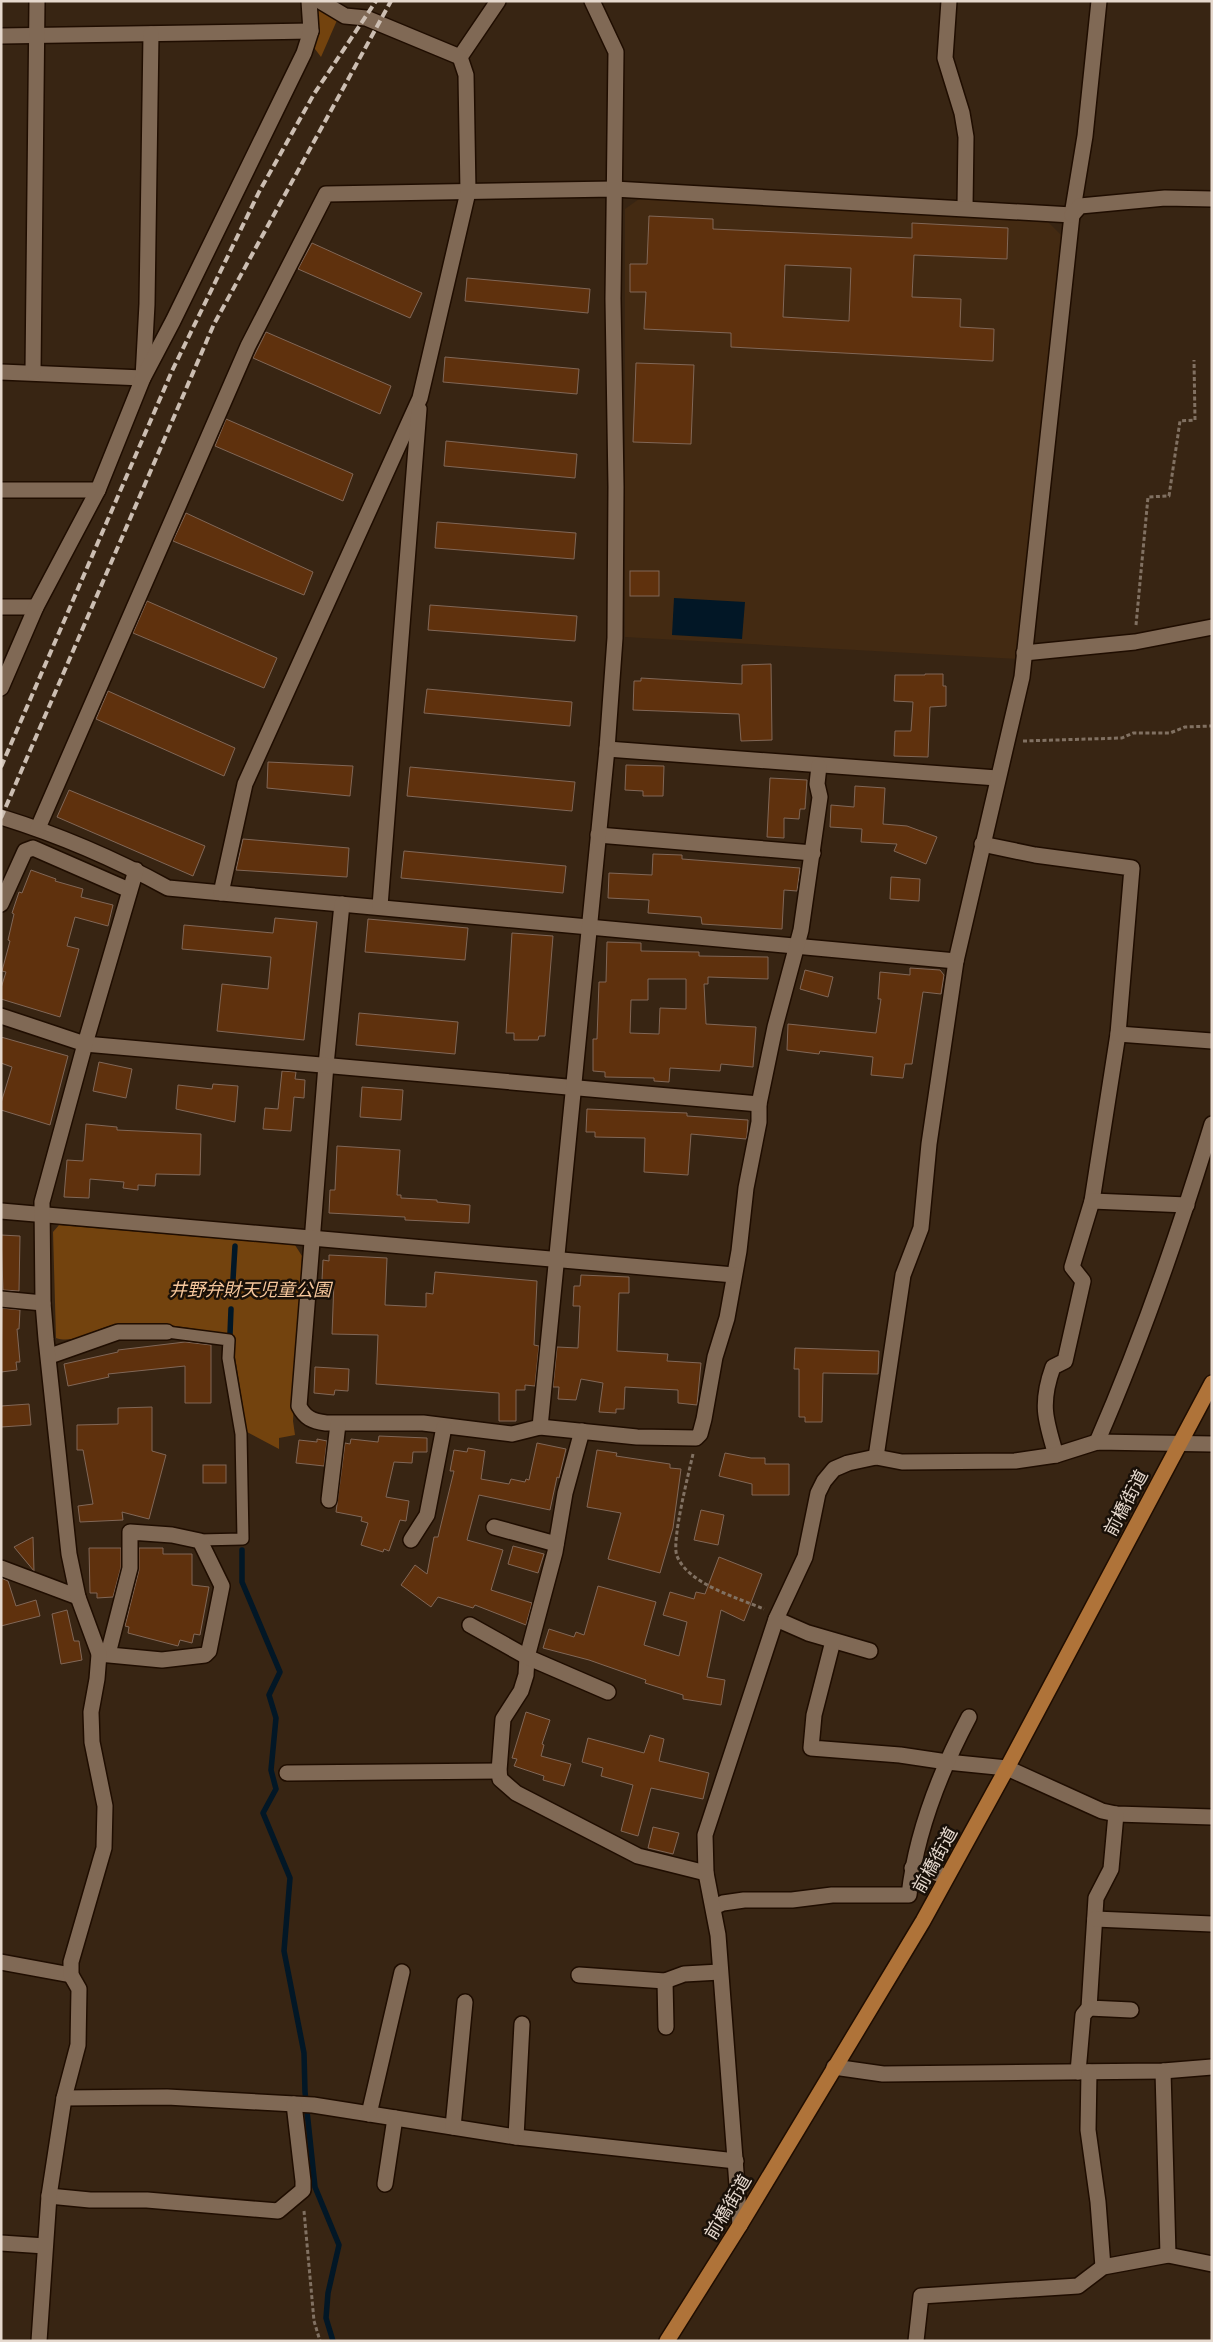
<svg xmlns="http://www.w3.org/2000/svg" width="1213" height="2342" font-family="'Zilla Slab','Noto Sans JP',serif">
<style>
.built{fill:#432a12}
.green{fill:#73430e}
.water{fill:#021726}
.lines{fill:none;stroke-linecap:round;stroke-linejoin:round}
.stream{stroke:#021726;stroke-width:5.5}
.building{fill:#5f310d;stroke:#816757;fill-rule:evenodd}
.service-casing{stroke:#1f0d00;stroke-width:14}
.minor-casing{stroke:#1f0d00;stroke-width:18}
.tertiary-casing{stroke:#1f0d00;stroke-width:18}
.primary-casing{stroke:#1f0d00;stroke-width:18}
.path{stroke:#817162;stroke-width:3;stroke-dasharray:4 2.5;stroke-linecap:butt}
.service{stroke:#806955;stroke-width:11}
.minor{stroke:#806955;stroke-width:15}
.tertiary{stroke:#806955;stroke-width:15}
.primary{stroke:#af7339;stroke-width:15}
.rail{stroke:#ccbeb2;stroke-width:4;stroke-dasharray:8 4;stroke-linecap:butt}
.labels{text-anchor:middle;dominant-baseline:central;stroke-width:5;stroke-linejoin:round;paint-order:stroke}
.park-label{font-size:18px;font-style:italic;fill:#f7c79c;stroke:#191008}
.street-label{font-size:18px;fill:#e6d9ce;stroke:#191008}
</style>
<rect width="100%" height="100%" fill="#382513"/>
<polygon class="built" points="639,199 1047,221 1063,237 1019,659 625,637 625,209"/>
<g class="green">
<polygon points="315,5 338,18 321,57 315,49"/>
<path d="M59,1225l236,20 7,11 -9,165 2,14 -16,3v11l-32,-17 -12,-75v-21c-36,-6 -81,-16 -118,-12 -20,3 -42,21 -61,14l-3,-106z"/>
</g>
<polygon class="water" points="674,598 745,602 742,639 672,635"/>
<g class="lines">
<g class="stream">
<polyline points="232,1296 235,1246"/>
<polyline points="230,1334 231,1309"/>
<polyline points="242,1550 242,1582 280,1672 269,1695 276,1718 271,1770 276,1789 263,1813 290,1878 284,1951 304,2053 305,2092 315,2187 339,2245 328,2293 326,2318 333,2341"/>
</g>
</g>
<g class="building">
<path d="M649,216l64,3v10l199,9v-15l96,5 -1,31 -93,-4 -2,42 49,2 -1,28 34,2 -1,32 -262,-14v-14l-87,-4 2,-37h-16v-28h17zM785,265l66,3 -2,53 -66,-4z"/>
<polygon points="312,243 422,293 410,318 298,269"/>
<polygon points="467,278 590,289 588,313 465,301"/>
<polygon points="266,332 391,386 380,414 253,358"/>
<polygon points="445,357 579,369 577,394 443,382"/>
<polygon points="636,363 694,365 691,444 633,442"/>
<polygon points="226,419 353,474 343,501 215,446"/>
<polygon points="446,441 577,454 575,478 444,466"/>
<polygon points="186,513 313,572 304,595 173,541"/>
<polygon points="437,522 576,533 574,559 435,548"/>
<rect x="630" y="571" width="29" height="25"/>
<polygon points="147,601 277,658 264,688 133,633"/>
<polygon points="430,605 577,616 575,641 428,630"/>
<polygon points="771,664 772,740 741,741 739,714 633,710 634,681 641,681 641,678 742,684 742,665"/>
<polygon points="925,674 943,674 943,686 946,686 946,706 930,707 928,757 894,756 895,731 911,731 913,702 894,701 895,675 925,675"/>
<polygon points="427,689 572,702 570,726 424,713"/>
<polygon points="108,691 235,748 224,776 96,719"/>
<polygon points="268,762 353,766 350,796 267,788"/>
<polygon points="626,765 664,766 663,796 643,796 643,791 625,790"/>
<polygon points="410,767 575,782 572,811 407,796"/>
<polygon points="770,778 807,780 805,809 800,809 799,819 784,818 784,838 767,837"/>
<polygon points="855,786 885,788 883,824 907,826 937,837 926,864 894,851 897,844 861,842 862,829 830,827 831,805 854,807"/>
<polygon points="69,790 205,846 193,876 57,817"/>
<polygon points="243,839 349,848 347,877 236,870"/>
<polygon points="404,851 566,866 563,893 401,878"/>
<polygon points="653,854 682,855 682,859 800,868 797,891 784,890 782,929 702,924 701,917 648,913 649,900 608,898 609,873 652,875"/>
<polygon points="31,870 56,879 55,881 83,889 81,897 113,905 108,926 75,917 67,946 79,949 60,1017 1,999 1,988 6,972 2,971 10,941 8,940 14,914 12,913 19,892 22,893"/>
<polygon points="891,877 920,879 919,901 890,899"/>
<polygon points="275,918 317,922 304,1040 217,1031 222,984 268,989 271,957 182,949 184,925 273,933"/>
<polygon points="368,919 468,928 465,960 365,952"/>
<polygon points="512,933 553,936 545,1036 539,1036 538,1040 514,1040 514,1033 506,1033"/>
<path d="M607,942l34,1v8l58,1v4l69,1v22l-60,-2v7h-4l2,40 50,3 -3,40 -32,-3 -1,7 -50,-3 -1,14 -15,-1v-3l-49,-1v-5l-12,-1v-32h4l2,-57h7zM648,979h38v30l-26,-1 -1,26 -29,-1 1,-33h17z"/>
<polygon points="910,968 940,970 944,975 941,994 923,992 912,1064 905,1064 903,1078 871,1075 873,1057 820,1051 819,1054 787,1050 788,1024 876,1033 881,999 878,999 880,972 910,975"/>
<polygon points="805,970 833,977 828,997 800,989"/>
<polygon points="359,1013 458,1022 455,1054 356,1045"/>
<polygon points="1,1037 68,1056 50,1125 1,1110 1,1103 12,1067 1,1063"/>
<polygon points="99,1062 132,1069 126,1098 93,1091"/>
<polygon points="282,1071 296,1072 295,1079 305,1080 304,1098 294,1097 291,1131 263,1129 265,1108 278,1109"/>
<polygon points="213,1084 238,1086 235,1122 176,1109 178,1085 212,1089"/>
<polygon points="362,1087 403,1090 401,1120 360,1117"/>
<polygon points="587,1109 687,1113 687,1116 748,1120 747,1136 746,1139 691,1134 688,1175 644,1172 645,1138 595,1137 595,1132 586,1132"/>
<polygon points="86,1124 117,1127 117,1130 201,1134 200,1175 156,1174 155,1186 138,1185 138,1190 123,1188 124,1182 90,1179 89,1198 64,1197 67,1160 83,1161"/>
<polygon points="337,1146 400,1150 397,1195 401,1195 401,1198 437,1200 437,1202 470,1205 469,1223 405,1220 405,1217 329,1213 330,1190 335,1190"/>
<polygon points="1,1235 20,1236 19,1291 3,1290"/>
<polygon points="329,1255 387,1258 385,1305 426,1307 426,1293 433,1294 435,1272 537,1281 534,1345 539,1346 535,1386 525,1385 525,1390 516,1390 516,1421 499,1421 499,1393 376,1384 378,1335 332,1334 334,1281 322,1280 323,1260 329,1261"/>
<polygon points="581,1275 629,1277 629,1293 619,1293 617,1351 668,1354 667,1361 701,1363 697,1405 678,1403 678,1390 625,1387 624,1409 616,1409 616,1413 599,1412 603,1383 581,1379 576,1400 558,1399 559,1387 553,1387 557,1347 578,1348 580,1306 573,1306 574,1286 580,1286"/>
<polygon points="2,1308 20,1310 19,1329 17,1329 20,1362 16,1362 17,1370 1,1372"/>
<polygon points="185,1342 211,1345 211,1403 185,1403 185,1366 108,1374 109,1377 68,1386 64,1364 118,1352 118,1350"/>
<polygon points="795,1348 879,1351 878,1374 823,1373 822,1422 805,1422 805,1417 799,1417 799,1369 794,1369"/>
<polygon points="315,1367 349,1369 348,1391 335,1390 334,1395 314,1393"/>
<polygon points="29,1404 31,1425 1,1427 1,1406"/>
<polygon points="152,1407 152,1451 166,1455 149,1519 122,1512 123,1520 80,1522 78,1506 93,1504 83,1450 77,1450 77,1425 118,1424 118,1408"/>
<polygon points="379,1436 427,1438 427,1452 413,1452 412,1463 394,1462 386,1497 409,1501 406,1521 400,1520 389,1551 384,1549 383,1552 361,1545 368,1523 361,1521 362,1517 336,1512 345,1443 350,1444 351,1439 378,1442"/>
<polygon points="317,1439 327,1441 324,1466 296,1463 299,1440 317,1442"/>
<polygon points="537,1443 566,1449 559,1478 557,1477 550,1510 479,1495 467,1540 503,1550 491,1590 532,1603 526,1625 475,1605 473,1608 438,1597 431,1607 401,1585 415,1565 427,1574 434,1537 438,1537 454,1471 450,1471 454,1450 467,1452 468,1448 485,1451 481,1479 509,1484 511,1479 525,1482 526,1479 529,1480"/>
<polygon points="597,1450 617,1453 616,1456 670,1464 670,1468 681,1469 673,1528 660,1573 608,1559 621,1513 587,1507"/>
<polygon points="725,1453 751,1458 765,1458 765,1464 789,1464 789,1495 752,1495 752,1484 719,1476"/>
<rect x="203" y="1465" width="23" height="18"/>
<polygon points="701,1510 724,1515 718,1545 694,1540"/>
<polygon points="33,1537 34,1571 14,1547"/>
<polygon points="513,1546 544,1554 538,1573 508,1564"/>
<polygon points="89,1548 121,1548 121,1567 113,1597 97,1598 97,1593 90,1593"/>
<polygon points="139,1548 163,1548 163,1554 192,1554 192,1585 209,1587 200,1635 194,1634 192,1643 180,1640 178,1646 128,1633 129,1627 125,1626 139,1570"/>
<polygon points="719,1557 762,1574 744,1621 721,1610 707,1677 725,1680 721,1705 683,1699 683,1695 645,1683 646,1680 589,1660 543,1648 549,1629 574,1637 576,1632 584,1635 598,1586 656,1602 644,1645 679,1656 687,1622 663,1615 670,1592 694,1599 696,1592 705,1594"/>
<polygon points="1,1578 8,1581 16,1606 36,1600 40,1616 1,1626"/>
<polygon points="67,1610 74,1641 79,1641 82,1660 61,1664 52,1614"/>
<polygon points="526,1712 550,1720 542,1744 544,1745 541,1756 571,1764 564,1786 543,1780 544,1776 514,1766 517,1759 512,1758"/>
<polygon points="650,1735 664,1739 659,1761 709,1773 703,1799 651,1788 638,1836 621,1831 633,1785 601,1776 603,1768 582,1762 588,1738 644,1753"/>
<polygon points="653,1827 679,1833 673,1854 648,1848"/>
</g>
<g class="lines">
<defs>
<polyline id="service" points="167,1332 229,1340 228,1358 241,1434 243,1539 199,1540"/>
<g id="minor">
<polyline points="949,1 945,58 962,113 966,137 965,207"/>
<polyline points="1,36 311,31"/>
<polyline points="460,57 498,1"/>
<polyline points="1,372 143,378 147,304 151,34"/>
<polyline points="33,372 37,1"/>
<polyline points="1,490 98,490"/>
<polyline points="1,607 36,607"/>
<polyline points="1024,653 1135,642 1212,627"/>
<polyline points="1,688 36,607 98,490 143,378 173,321 304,53 311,31 309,1"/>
<polyline points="607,749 997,778"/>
<path d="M1,817c58,18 114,42 167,71l788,73"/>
<polyline points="38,828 248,346 326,194 614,189 1072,215"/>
<polyline points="598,835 813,853"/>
<path d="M982,844l53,11 97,13 -14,166 -26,167 -20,66 11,14 -18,80 -12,6c-13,36 -8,52 3,88"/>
<polyline points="221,893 245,784 420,398 468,192 466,75 460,57 366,18 345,16 320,1"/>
<polyline points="1,904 25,851 33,848 129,890"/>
<path d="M342,904l-16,161 -27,341c6,12 13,15 27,17h97l89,11 28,-7 97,10 59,1 4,-4 4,-15 11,-62 12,-39 12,-67 7,-63 13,-66v-18l16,-77 26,-97 19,-133 -3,-13 2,-18"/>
<polyline points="380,906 419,409"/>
<polyline points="1,1016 85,1044 759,1104"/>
<polyline points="1118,1034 1212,1041"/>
<polyline points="1092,1201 1187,1205"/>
<polyline points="1,1211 734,1275"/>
<polyline points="1,1299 43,1303"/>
<polyline points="50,1356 118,1332 167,1332"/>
<polyline points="540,1427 607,749 615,638 616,487 613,299 616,52 592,1"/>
<polyline points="582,1431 565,1493 555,1552 527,1657 526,1675 521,1691 503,1719 499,1771 500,1779 516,1793 638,1856 706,1873"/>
<path d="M1097,1442c45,-103 82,-210 115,-318"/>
<polyline points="876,1457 903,1275 921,1228 929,1144 956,961 1022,677 1072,215 1085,136 1099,1"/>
<polyline points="329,1500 338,1424"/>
<polyline points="494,1527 556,1544"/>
<polyline points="411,1540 427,1515 444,1427"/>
<polyline points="1,1568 78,1597"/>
<polyline points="776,1619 808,1633 870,1651"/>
<polyline points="470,1625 527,1657 608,1692"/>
<polyline points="833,1641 814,1715 811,1748 900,1755 947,1762 1007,1768 1102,1811 1116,1814 1212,1817"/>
<polyline points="99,1654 162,1660 205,1655 209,1651 222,1586 200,1541 172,1535 130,1532 130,1568 108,1654"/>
<polyline points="287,1773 499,1771"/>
<polyline points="1116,1814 1111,1869 1096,1898 1089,2008 1131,2010"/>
<polyline points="912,1868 923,1868 946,1877"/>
<path d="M714,1907l9,-4 21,-3h48l40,-5h77c7,-62 31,-123 60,-178"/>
<polyline points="1095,1919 1212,1924"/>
<polyline points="1,1962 71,1975"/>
<polyline points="579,1975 665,1981 684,1974 720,1972"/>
<polyline points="665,1981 666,2027"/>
<polyline points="834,2067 883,2074 1163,2071 1212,2067"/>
<polyline points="1163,2071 1168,2255"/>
<polyline points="1078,2072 1083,2015 1089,2008"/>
<polyline points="1089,2072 1088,2130 1098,2202 1103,2267"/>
<polyline points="64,2098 167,2097 313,2105 516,2137 736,2161"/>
<polyline points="369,2114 402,1972"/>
<polyline points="453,2127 465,2002"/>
<polyline points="516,2137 522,2024"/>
<polyline points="385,2184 395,2118"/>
<polyline points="49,2196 90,2200 147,2200 278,2211 303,2190 303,2181 294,2104"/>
<polyline points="740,2225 718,1935 706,1873 705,1835 776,1619 805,1557 818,1493 824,1481 834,1469 848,1463 876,1457 902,1462 1015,1461 1056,1455 1097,1442 1212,1444"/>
<polyline points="1,2243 45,2246"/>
<polyline points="39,2341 49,2196 64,2098 78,2045 79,1989 71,1975 71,1962 104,1848 105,1806 92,1742 91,1712 97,1679 99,1654 78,1597 69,1554 46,1339 43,1303 42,1202 85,1044 136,870"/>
<polyline points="916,2341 921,2296 1078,2286 1103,2267 1168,2255 1212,2264"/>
</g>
<polyline id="tertiary" points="1072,215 1080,206 1165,198 1212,199"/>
<polyline id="primary" points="667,2341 740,2225 923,1921 1007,1768 1212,1383"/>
</defs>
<use href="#service" class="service-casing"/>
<use href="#minor" class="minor-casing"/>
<use href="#tertiary" class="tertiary-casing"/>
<use href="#primary" class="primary-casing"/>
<g class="path">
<polyline points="1136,625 1148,497 1169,496 1180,421 1195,420 1194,360"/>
<polyline points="1023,741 1122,738 1133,733 1170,733 1185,727 1212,726"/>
<path d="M693,1454c-4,18 -22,88 -16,102 11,28 61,42 87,53"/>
<polyline points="304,2211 314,2321 320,2341"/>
</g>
<use href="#service" class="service"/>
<use href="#minor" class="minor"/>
<use href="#tertiary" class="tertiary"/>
<use href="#primary" class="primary"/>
<g class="rail">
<polyline points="1,767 172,371 259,192 314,94 376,1"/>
<polyline points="1,818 214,324 391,1"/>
</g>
</g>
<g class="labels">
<g class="park-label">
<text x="250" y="1290">井野弁財天児童公園</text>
</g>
<g class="street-label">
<text transform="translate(1126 1503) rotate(-62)">前橋街道</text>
<text transform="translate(935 1860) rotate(-61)">前橋街道</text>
<text transform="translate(728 2207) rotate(-59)">前橋街道</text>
</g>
</g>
<rect width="1213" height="2342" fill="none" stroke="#e6d9ce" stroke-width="5"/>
</svg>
